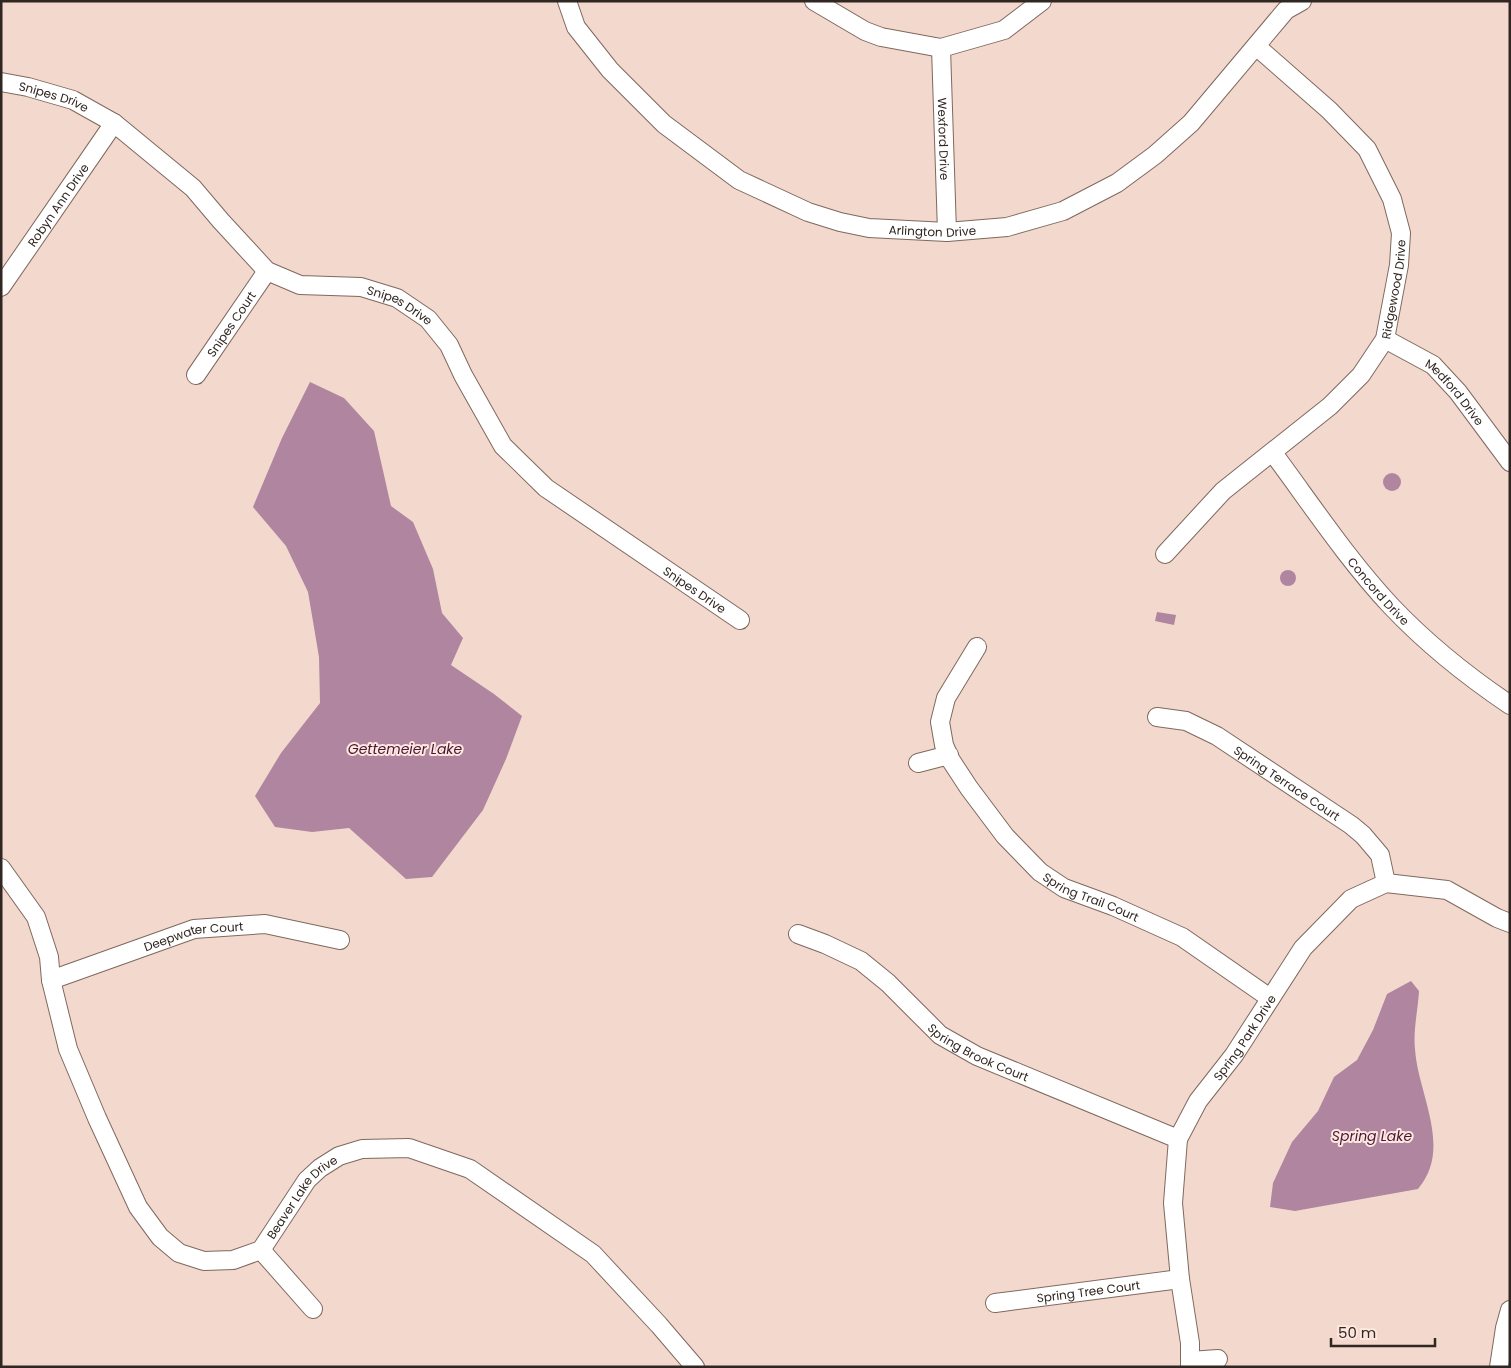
<svg xmlns="http://www.w3.org/2000/svg" width="1511" height="1368" font-family="Poppins,sans-serif">
<style>
.water{fill:#b0859f}
.lines{fill:none;stroke-linecap:round;stroke-linejoin:round}
.minor-casing{stroke:#7f685e;stroke-width:20}
.minor{stroke:#fff;stroke-width:18}
.labels{text-anchor:middle;dominant-baseline:central;stroke-width:4;stroke-linejoin:round;paint-order:stroke}
.street-label{font-size:12px;fill:#302622;stroke:#fde7de}
.water-label{font-size:14px;font-style:italic;fill:#491438;stroke:#fde7de}
</style>
<rect width="100%" height="100%" fill="#f3d9cd"/>
<g class="water">
<polygon points="310,382 344,398 374,431 391,506 413,522 433,569 442,613 463,638 451,665 494,694 522,716 506,759 483,810 432,877 406,879 349,828 312,832 275,827 255,796 281,753 320,703 319,657 308,592 286,546 253,507 282,438"/>
<circle cx="1392" cy="482" r="9"/>
<circle cx="1288" cy="578" r="8"/>
<polygon points="1157,612 1176,615 1174,625 1155,621"/>
<path d="M1411,981l8,10c-1,18 -6,40 -4,58 3,46 38,99 3,140l-123,22 -25,-4 3,-24 19,-41 26,-31 16,-34 23,-17 16,-30 14,-36z"/>
</g>
<g class="lines">
<defs>
<g id="minor">
<path id="s1" d="M567,1l9,26 34,43 54,54 75,56 69,32 32,10 29,6 78,4 60,-5 56,-16 54,-28 38,-28 36,-32 95,-113 16,-9"/>
<polyline points="814,1 865,31 881,37 941,48 1004,30 1042,1"/>
<path id="s2" d="M941,48l6,184"/>
<path id="s3" d="M1,82l27,5 45,13 41,23 79,65 28,33 46,50 33,14 61,2 36,11 31,21 21,26 14,30 40,71 43,42 194,132"/>
<path id="s4" d="M1,287l113,-164"/>
<path id="s5" d="M1385,339l48,26 25,27 52,70"/>
<path id="s6" d="M196,375l71,-104"/>
<path id="s7" d="M1273,453c38,51 74,106 118,153 36,38 76,70 119,99"/>
<path id="s8" d="M1165,554l58,-63 107,-85 31,-31 24,-36 14,-74 2,-32 -9,-34 -25,-50 -38,-39 -73,-64"/>
<path id="s9" d="M977,647l-31,51 -6,24 4,23 6,14 19,29 36,48 35,36 24,16 49,18 69,31 88,61"/>
<path id="s10" d="M1157,717l29,4 31,15 134,89 12,10 17,20 6,28"/>
<polyline points="918,763 949,755"/>
<path id="s11" d="M1,868l35,49 13,40 2,23 17,69 29,69 41,89 22,30 19,16 25,8 29,-1 28,-10 46,-70 13,-12 19,-12 23,-7 47,-1 61,21 123,85 66,71 36,42"/>
<path id="s12" d="M798,934l27,10 36,17 27,22 52,52 37,21 201,83"/>
<path id="s13" d="M51,980l143,-51 71,-5 75,16"/>
<polyline points="261,1250 313,1309"/>
<path id="s14" d="M995,1303l185,-24"/>
<polyline points="1190,1361 1218,1359"/>
<path id="s15" d="M1190,1367v-24l-10,-64 -7,-76 5,-64 20,-38 36,-46 69,-107 48,-49 35,-16 61,7 50,28 13,5"/>
<polyline points="1499,1367 1505,1328 1510,1310"/>
</g>
</defs>
<use href="#minor" class="minor-casing"/>
<use href="#minor" class="minor"/>
</g>
<g class="labels">
<g class="street-label">
<text stroke="none"><textPath href="#s3" startOffset="55">Snipes Drive</textPath></text>
<text stroke="none"><textPath href="#s2" startOffset="91">Wexford Drive</textPath></text>
<text stroke="none"><textPath href="#s4" startOffset="100">Robyn Ann Drive</textPath></text>
<text stroke="none"><textPath href="#s1" startOffset="455">Arlington Drive</textPath></text>
<text stroke="none"><textPath href="#s8" startOffset="360">Ridgewood Drive</textPath></text>
<text stroke="none"><textPath href="#s3" startOffset="475">Snipes Drive</textPath></text>
<text stroke="none"><textPath href="#s6" startOffset="62">Snipes Court</textPath></text>
<text stroke="none"><textPath href="#s5" startOffset="89">Medford Drive</textPath></text>
<text stroke="none"><textPath href="#s3" startOffset="895">Snipes Drive</textPath></text>
<text stroke="none"><textPath href="#s7" startOffset="174">Concord Drive</textPath></text>
<text stroke="none"><textPath href="#s10" startOffset="148">Spring Terrace Court</textPath></text>
<text stroke="none"><textPath href="#s9" startOffset="325">Spring Trail Court</textPath></text>
<text stroke="none"><textPath href="#s13" startOffset="150">Deepwater Court</textPath></text>
<text stroke="none"><textPath href="#s15" startOffset="351">Spring Park Drive</textPath></text>
<text stroke="none"><textPath href="#s12" startOffset="219">Spring Brook Court</textPath></text>
<text stroke="none"><textPath href="#s11" startOffset="584">Beaver Lake Drive</textPath></text>
<text stroke="none"><textPath href="#s14" startOffset="94">Spring Tree Court</textPath></text>
</g>
<g class="water-label">
<text x="405" y="749">Gettemeier Lake</text>
<text x="1372" y="1136">Spring Lake</text>
</g>
</g>
<rect width="1511" height="1368" fill="none" stroke="#302622" stroke-width="5"/>
<path d="M1331 1338v8h104v-8" fill="none" stroke="#302622" stroke-width="2.5"/>
<text x="1338" y="1338" font-size="15" fill="#302622" stroke="#fde7de" stroke-width="4" paint-order="stroke">50 m</text>
</svg>
